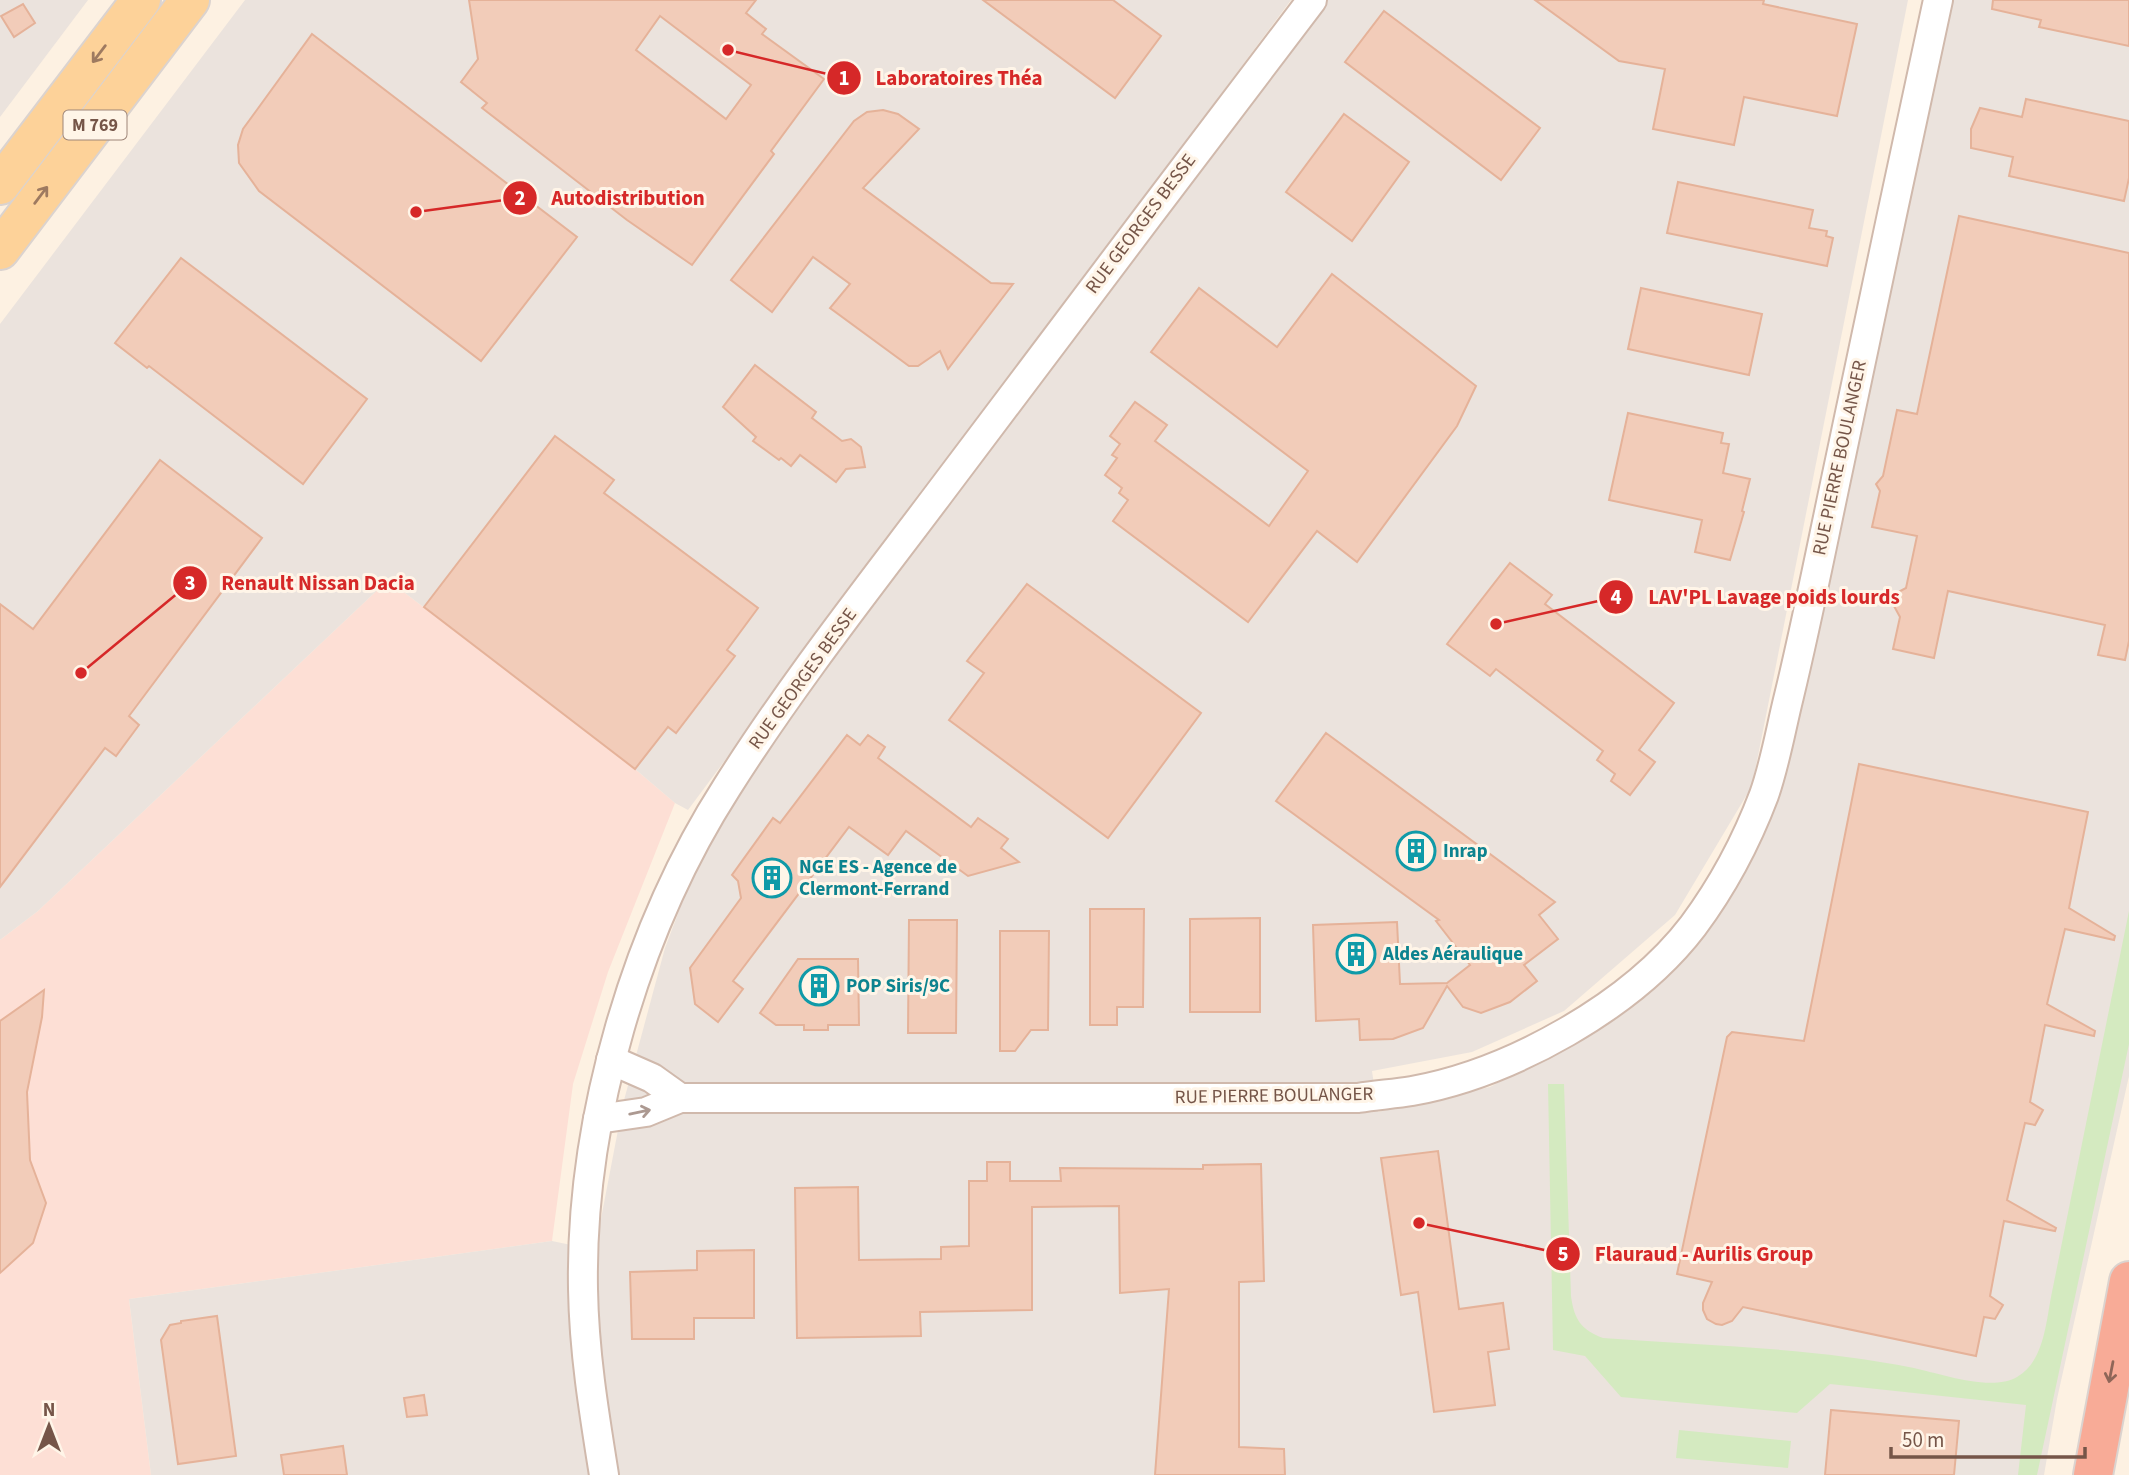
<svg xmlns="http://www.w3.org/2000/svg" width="2129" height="1475" font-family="'Source Sans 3',sans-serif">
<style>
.commercial{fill:#fddfd5}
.industrial{fill:#ebe3dd}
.green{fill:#d4eac0}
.building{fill:#f2ccb9;stroke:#e5b299;stroke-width:2;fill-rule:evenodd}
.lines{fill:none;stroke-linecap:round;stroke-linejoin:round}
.minor-casing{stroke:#d0b9ac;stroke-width:32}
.primary-casing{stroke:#dbd3cf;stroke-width:42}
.motorway-casing{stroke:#dbd3cf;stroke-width:42}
.minor{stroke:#fff;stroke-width:28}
.primary{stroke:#fdd299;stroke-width:38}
.motorway{stroke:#f8ab97;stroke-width:38}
.oneway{stroke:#9e7a60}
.oneway2{stroke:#ac9991}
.oneway3{stroke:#8f6658}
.labels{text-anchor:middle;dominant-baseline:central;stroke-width:6;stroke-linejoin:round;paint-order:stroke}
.shield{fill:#fff5e8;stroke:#9e8578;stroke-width:2}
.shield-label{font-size:18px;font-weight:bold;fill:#755548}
.street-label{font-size:19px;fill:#755548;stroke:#fff5e8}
.culture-label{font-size:19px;font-weight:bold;fill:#0d838f;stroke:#fff5e8;text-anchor:start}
.leader{fill:none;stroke:#d62828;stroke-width:2.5}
.callout-dot{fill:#d62828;stroke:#fff5e8;stroke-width:2.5}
.mark-label{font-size:21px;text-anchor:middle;font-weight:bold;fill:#fff}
.callout-label{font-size:21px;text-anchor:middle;font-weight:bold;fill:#d62828;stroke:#fff5e8;stroke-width:6;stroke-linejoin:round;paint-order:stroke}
</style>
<rect width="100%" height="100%" fill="#fdf1e2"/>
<polygon class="commercial" points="388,580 635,769 675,803 608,972 573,1084 552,1241 129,1299 151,1475 0,1475 0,940 38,911"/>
<g class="industrial">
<polygon points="0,0 88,0 0,117"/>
<polygon points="245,0 1291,0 688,810 675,803 635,769 388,580 38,911 0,940 0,324"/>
<polygon points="1320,0 1908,0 1752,786 1675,915 1564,1011 1472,1052 1372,1071 1378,1112 1490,1087 1553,1053 1698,932 1780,794 1934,59 1949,0 2129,0 2129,1076 2057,1399 2044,1475 151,1475 129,1299 552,1241 595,1250 623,1104 665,948 702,850 766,745"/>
</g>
<g class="green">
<path d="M2129,911v133l-92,431h-19l8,-70 -196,-21 -33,29 -176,-16 -36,-41 -32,-6 -5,-266h16l7,212c3,23 10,34 32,42 103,8 209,9 311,30 28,6 77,24 103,9 28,-16 29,-57 35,-85z"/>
<polygon points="1679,1430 1791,1441 1788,1468 1676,1458"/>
</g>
<g class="building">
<path d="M469,0h287l-10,13 20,16 -4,5 62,45 -53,72 3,3 -82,111 -65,-45 -145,-112 5,-5 -26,-21 17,-23zM660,16l91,69 -25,34 -90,-69z"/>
<polygon points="983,0 1113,0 1161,36 1115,98"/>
<polygon points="1535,0 1764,0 1763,4 1857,24 1837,116 1744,97 1734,145 1653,129 1665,69 1619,61"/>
<polygon points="1993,0 2129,0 2129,46 2039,27 2041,20 1992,9"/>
<polygon points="23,4 35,23 14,37 1,16"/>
<polygon points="1384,11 1540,128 1501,180 1345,62"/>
<polygon points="312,34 577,237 481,361 259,191 239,163 238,145 243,129"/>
<polygon points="2026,99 2129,121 2129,178 2124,201 2009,176 2013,157 1971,148 1971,129 1980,108 2022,117"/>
<polygon points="883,110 898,114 919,129 863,188 991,283 1013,284 948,369 940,351 918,366 909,366 830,308 850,284 813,257 772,312 731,280 854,121 867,112"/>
<polygon points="1344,114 1409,162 1352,241 1286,192"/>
<polygon points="1678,182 1813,210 1809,228 1827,231 1826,236 1833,238 1827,266 1667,233"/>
<polygon points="1959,216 2129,253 2129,641 2125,660 2098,655 2105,625 1948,591 1934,658 1893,649 1900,617 1889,597 1906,588 1917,536 1872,527 1880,491 1876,484 1883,476 1897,410 1917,414"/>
<polygon points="181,258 367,399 303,484 149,366 147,368 115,343"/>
<polygon points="1332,274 1476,386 1457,426 1357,562 1317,531 1248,622 1113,521 1128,500 1119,493 1122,488 1105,475 1117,458 1112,455 1120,444 1110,436 1135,402 1167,425 1155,441 1269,526 1308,471 1151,352 1199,288 1277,347"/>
<polygon points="1641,288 1762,314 1749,375 1628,349"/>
<polygon points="755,365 816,412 812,418 842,441 851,439 861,447 865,467 846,469 836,482 800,455 791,466 781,458 779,460 753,441 756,437 723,407"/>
<polygon points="1628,413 1723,433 1721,443 1729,444 1723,473 1750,479 1742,511 1744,512 1730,560 1695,552 1702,520 1609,500"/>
<polygon points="555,436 614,480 604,493 758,608 727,650 735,656 676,733 668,727 635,769 424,607"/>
<polygon points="160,460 262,538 129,716 139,725 116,756 105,748 0,887 0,604 33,629"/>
<polygon points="1510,563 1552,595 1545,604 1674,703 1639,750 1655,762 1630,795 1611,781 1615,774 1597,760 1603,751 1496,669 1490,676 1447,644"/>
<polygon points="1027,584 1201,713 1108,838 949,720 984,673 967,661"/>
<polygon points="1326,733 1555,902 1539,915 1558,939 1524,965 1537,981 1510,1002 1481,1013 1463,1007 1447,986 1423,1028 1393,1039 1360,1040 1359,1019 1316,1021 1313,925 1397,922 1400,984 1447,983 1470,965 1436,921 1439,920 1276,801"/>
<polygon points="847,735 860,745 868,735 885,747 878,758 971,827 978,818 1008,839 1001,848 1019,862 968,876 906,831 888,855 849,827 733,981 743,989 718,1022 695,1004 690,968 741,898 738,881 732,875 773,818 780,823"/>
<polygon points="1859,764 2088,812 2069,908 2115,936 2114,940 2065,929 2047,1004 2095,1031 2094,1036 2045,1025 2030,1102 2043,1110 2035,1125 2025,1123 2007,1200 2056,1228 2055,1231 2004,1221 1990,1296 2003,1305 1995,1319 1984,1317 1976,1356 1743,1307 1732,1321 1722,1325 1716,1324 1707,1319 1703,1310 1703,1303 1712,1282 1677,1274 1727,1037 1732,1032 1804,1041"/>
<polygon points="1090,909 1144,909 1143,1007 1117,1007 1117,1025 1090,1025"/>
<polygon points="1260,918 1260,1012 1190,1012 1190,919"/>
<polygon points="909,920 957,920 956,1033 908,1033"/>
<polygon points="1000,931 1049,931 1048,1030 1031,1030 1015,1051 1000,1051"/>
<polygon points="798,959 858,959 859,1025 828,1025 828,1030 804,1030 804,1025 776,1025 760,1013"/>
<polygon points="44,990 42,1017 27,1092 30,1160 46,1203 33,1243 0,1273 0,1021"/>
<polygon points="1438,1151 1459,1309 1503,1303 1509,1349 1488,1352 1495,1405 1434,1412 1418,1292 1401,1295 1381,1158"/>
<polygon points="987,1162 1010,1162 1010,1181 1061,1181 1060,1168 1203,1169 1203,1165 1261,1164 1264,1281 1239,1282 1239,1447 1284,1449 1285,1475 1155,1475 1169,1289 1120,1293 1119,1206 1032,1207 1032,1310 920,1312 921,1336 797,1338 795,1188 858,1187 859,1260 941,1259 941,1247 969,1246 969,1181 987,1181"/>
<polygon points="754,1250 754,1318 694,1318 694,1339 632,1339 630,1272 697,1270 697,1251"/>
<polygon points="217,1316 236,1456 178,1464 161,1340 170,1325 181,1323 181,1321"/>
<polygon points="424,1395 427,1415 407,1417 404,1398"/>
<polygon points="1831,1410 1959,1421 1954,1475 1825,1475"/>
<polygon points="343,1446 347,1475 284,1475 281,1455"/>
</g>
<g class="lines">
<defs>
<g id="minor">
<polyline points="611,1060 652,1078 680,1098"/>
<path d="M598,1119l48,-7 34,-14h678c18,-3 36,-4 54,-7 99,-18 220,-85 281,-165 29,-39 54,-86 71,-131 11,-31 17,-67 25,-99 17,-70 31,-141 46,-212 34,-161 68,-323 103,-484"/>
<path d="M604,1475c-10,-62 -20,-123 -21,-186 -3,-169 53,-360 144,-502 67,-106 145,-204 220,-304 121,-162 243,-322 365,-483"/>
</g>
<g id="primary">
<polyline points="0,185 141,0"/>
<polyline points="0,250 190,0"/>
</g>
<polyline id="motorway" points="2093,1475 2129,1281"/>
</defs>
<use href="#minor" class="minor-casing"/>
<use href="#primary" class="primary-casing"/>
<use href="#motorway" class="motorway-casing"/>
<use href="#minor" class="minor"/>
<use href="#primary" class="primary"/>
<use href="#motorway" class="motorway"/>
</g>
<defs><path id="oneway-shaft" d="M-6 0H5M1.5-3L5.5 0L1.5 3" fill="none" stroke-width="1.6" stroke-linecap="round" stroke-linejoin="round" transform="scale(1.75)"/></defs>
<g class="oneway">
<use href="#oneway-shaft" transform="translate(99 54) rotate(127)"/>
<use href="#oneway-shaft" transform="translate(41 195) rotate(-53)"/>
</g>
<use class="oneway2" href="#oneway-shaft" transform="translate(640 1112) rotate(-12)"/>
<use class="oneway3" href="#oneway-shaft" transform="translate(2111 1372) rotate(101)"/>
<defs>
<symbol id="building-ring" viewBox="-11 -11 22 22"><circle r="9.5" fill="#fff5e8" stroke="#0f9aa8" stroke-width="1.5"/><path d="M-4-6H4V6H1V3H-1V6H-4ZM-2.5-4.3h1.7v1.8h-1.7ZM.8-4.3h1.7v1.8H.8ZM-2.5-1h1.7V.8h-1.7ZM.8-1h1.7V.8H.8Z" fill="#0f9aa8"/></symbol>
</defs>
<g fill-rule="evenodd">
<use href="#building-ring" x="1394" y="829" width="44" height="44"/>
<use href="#building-ring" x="750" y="856" width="44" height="44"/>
<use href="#building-ring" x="1334" y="932" width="44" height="44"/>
<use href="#building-ring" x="797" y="964" width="44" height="44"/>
</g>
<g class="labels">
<rect class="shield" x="63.5" y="110.5" width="63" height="29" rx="5"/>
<g class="shield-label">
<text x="95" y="125">M 769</text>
</g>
<g class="street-label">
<text transform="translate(1141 224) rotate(-53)">RUE GEORGES BESSE</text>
<text transform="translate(1840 458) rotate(-78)">RUE PIERRE BOULANGER</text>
<text transform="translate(803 679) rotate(-54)">RUE GEORGES BESSE</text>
<text transform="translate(1274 1096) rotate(-1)">RUE PIERRE BOULANGER</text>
</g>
<g class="culture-label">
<text x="1443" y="851">Inrap</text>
<text x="799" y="867">NGE ES - Agence de<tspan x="799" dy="22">Clermont-Ferrand</tspan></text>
<text x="1383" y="954">Aldes Aéraulique</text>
<text x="846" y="986">POP Siris/9C</text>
</g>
</g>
<path class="leader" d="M728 50L844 78M416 212L520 198M81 673L190 583M1496 624L1616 597M1419 1223L1563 1254"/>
<g class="callout-dot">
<circle cx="728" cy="50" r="7"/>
<circle cx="416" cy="212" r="7"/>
<circle cx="81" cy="673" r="7"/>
<circle cx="1496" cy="624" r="7"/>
<circle cx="1419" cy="1223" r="7"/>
<circle cx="844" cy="78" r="18"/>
<circle cx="520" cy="198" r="18"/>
<circle cx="190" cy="583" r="18"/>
<circle cx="1616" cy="597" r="18"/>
<circle cx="1563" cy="1254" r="18"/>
</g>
<g class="mark-label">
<text x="844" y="85">1</text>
<text x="520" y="205">2</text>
<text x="190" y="590">3</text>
<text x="1616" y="604">4</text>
<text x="1563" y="1261">5</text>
</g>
<g class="callout-label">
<text x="959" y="85">Laboratoires Théa</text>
<text x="628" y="205">Autodistribution</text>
<text x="318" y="590">Renault Nissan Dacia</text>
<text x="1774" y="604">LAV'PL Lavage poids lourds</text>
<text x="1704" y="1261">Flauraud - Aurilis Group</text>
</g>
<g transform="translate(49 1426)" stroke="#fff5e8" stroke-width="5" paint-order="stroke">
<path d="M0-5L12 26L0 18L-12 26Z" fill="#755548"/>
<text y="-10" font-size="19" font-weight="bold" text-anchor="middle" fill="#755548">N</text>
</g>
<path d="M1891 1447v10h194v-10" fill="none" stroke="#755548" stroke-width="3.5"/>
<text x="1902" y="1447" font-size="21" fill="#755548" stroke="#fff5e8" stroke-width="5" paint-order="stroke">50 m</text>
</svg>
